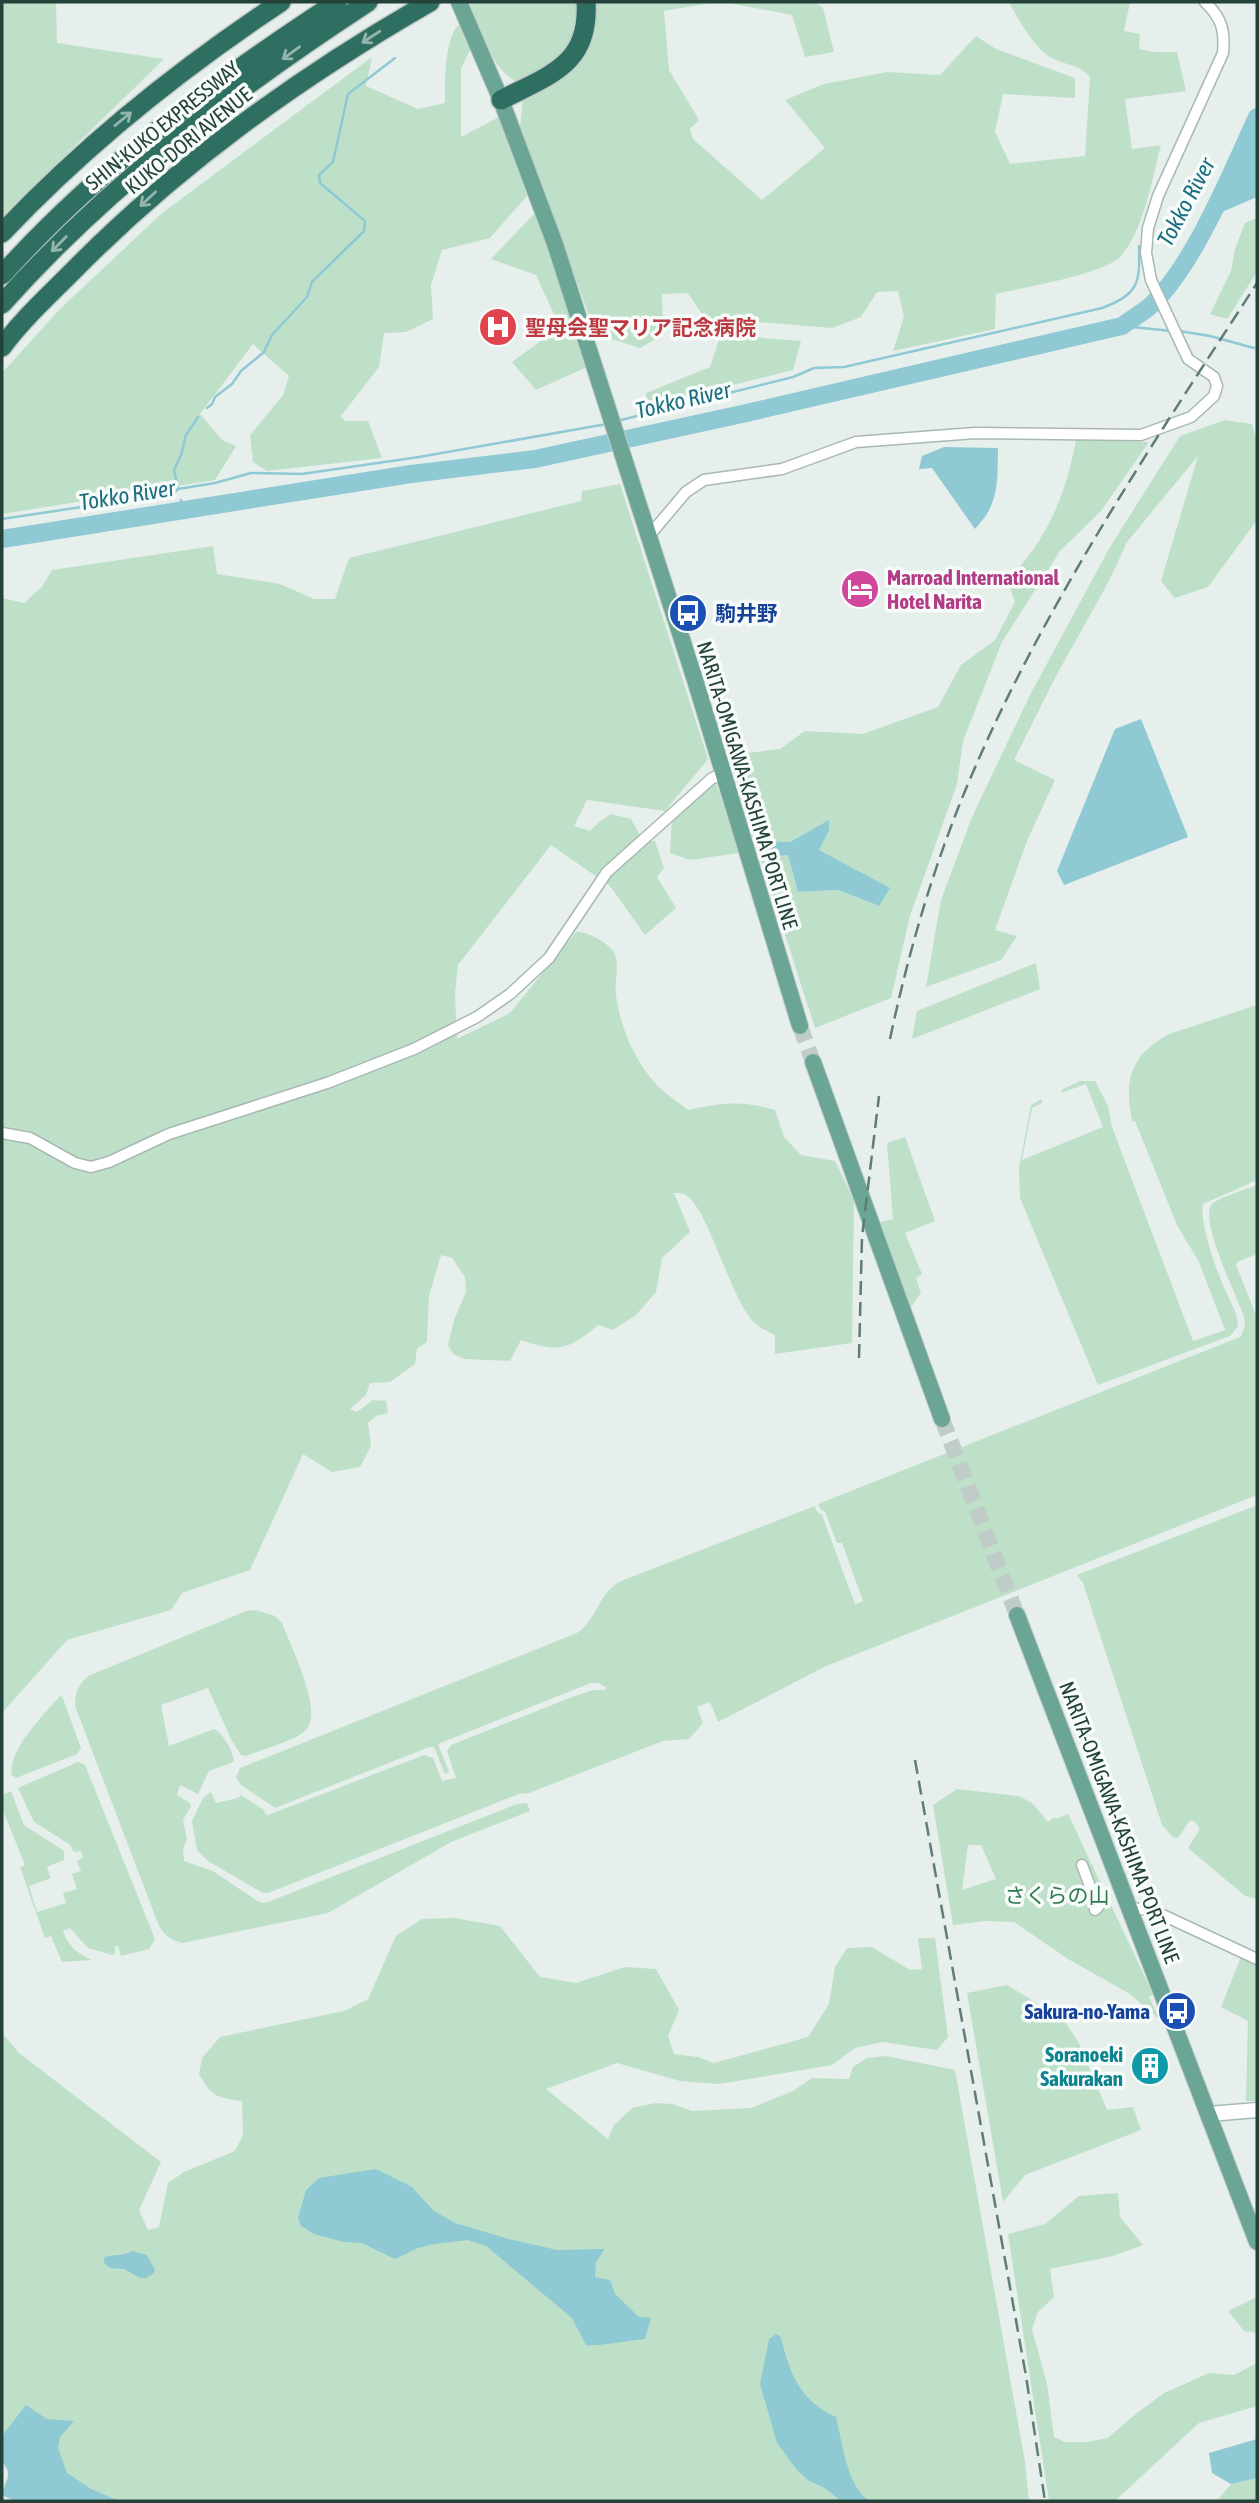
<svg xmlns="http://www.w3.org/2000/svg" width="1259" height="2503" font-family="'Asap Condensed','Noto Sans JP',sans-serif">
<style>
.green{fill:#bfe0c8;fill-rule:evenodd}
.water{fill:#8ec9d4}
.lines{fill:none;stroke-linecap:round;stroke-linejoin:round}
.stream{stroke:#8ec9d4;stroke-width:2.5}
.river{stroke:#8ec9d4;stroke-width:18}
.primary-tunnel{stroke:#bfccc8;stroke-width:16;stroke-dasharray:16 8;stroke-linecap:butt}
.street-casing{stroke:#a8b8b2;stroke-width:13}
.secondary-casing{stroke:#a4bbb3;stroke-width:17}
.primary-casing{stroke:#c2cac8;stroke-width:18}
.highway-casing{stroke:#c2cac8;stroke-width:22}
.street{stroke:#fff;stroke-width:10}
.secondary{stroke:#fff;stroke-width:14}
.primary{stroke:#6aa596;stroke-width:16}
.highway{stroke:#2f6f62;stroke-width:19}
.rail{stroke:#5f7d75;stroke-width:2.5;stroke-dasharray:14 7;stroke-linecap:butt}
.oneway{stroke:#93b5ae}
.labels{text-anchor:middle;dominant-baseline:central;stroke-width:7;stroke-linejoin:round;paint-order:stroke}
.street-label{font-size:21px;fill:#24423a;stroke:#f7fbf9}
.health-label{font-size:21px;font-weight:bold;fill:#be3a42;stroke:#f7fbf9;text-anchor:start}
.hotel-label{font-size:21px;font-weight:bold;fill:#b23c85;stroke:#f7fbf9;text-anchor:start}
.transit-label{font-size:21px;font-weight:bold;fill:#164399;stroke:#f7fbf9;text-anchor:start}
.park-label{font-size:21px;fill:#2d7a4b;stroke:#f7fbf9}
.culture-label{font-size:21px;font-weight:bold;fill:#0d838f;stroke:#f7fbf9;text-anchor:end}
.water-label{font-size:23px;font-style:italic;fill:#1c6f80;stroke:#f7fbf9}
</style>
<rect width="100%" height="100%" fill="#e6efeb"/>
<g class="green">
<polygon points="2,2 56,2 57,43 164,59 2,217"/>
<path d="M469,2h107c4,53 -17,56 -57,81 -29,-13 -38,-54 -50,-81z"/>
<path d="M591,2h125l-52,9 5,59 30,50 -9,9 3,10 69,61 63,-52 -40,-48 39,-16 63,-12 53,3 36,-39 20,13 79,29v20l-72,-4 -8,38 15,32 75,-8 5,-79c-10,-13 -27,-12 -40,-20 -15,-9 -33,-39 -41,-55h121l-6,29 16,3 -1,15 15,3h23l9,39 -61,8 7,50 29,-4c-9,33 -17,86 -41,112 -18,18 -96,30 -124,37l-1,35 -102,22 11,-34 -6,-26 -21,1 -16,25 -29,11 -74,-6 -4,15 47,4 -8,29 -145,36 -2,-13 64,-26 9,-27 -31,-47 -26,1 1,41 -23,13 -44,-14 -76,-206 3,-30 32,-14 22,-23z"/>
<polygon points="724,2 815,2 823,8 834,52 805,57 792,15"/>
<path d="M459,24l12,25 -10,19v69l40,-21 26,80 -37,42 -48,12 -11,35 2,34 -27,13 -22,1 -5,34 -38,49 4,5h23l14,37 -115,13 -14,-9 -3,-27 33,-40 6,-19 -36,-32 -53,70 22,26 14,6 -21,34 -213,34v-141l57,-63 102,-96 211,-157 -6,29 52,23 27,-6c0,-21 -1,-64 14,-79z"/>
<polygon points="536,212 587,367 536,390 512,362 560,327 536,275 491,259"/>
<polygon points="1257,218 1257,272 1227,319 1210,314 1231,271 1235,249 1245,223"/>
<polygon points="1225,420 1252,424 1257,443 1257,520 1208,587 1175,598 1161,581 1198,456 1127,542 1109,581 1056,676 1014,760 1055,780 1027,841 995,930 1017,936 1001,960 926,987 941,900 972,817 1030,695 1110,547 1180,436"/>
<path d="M1076,440l73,2 -48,69 -41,40 -58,91 -39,99 -6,43 -47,132 -19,82 -76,30 -55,-171 28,-3 10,38 40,-2 40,16 -59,-56 10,-19 -1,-10 -38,21 -36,-1 -25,-86 51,-6 25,-18 58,3 75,-27 23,-42 34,-25 20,-38 -8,-21c9,-11 20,-22 28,-34 22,-32 34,-69 41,-107z"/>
<path d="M620,484l88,275 -43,52 -78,-11 -13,26 16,5 9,-9 12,-8 20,5 13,23 11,-1 9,27 -7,9 19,31 -31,27 -35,-49 -59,-41 -93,120 -3,28 2,46 53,-26 66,-81c11,-1 31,10 37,19 8,11 1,30 3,43 3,30 18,66 39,89 9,10 22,18 33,27 36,-7 51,-10 87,0l9,27 17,18 34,6 19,39 -2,143 -77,11v-19c-6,-3 -14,-6 -19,-11 -25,-20 -48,-120 -72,-130 -2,-1 -8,-1 -10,-1l16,39 -28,26 -6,34 -20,23 -23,15 -15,-5c-29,25 -40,28 -77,15l-11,21 -45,-2 -12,-5 -5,-9 6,-25 12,-28 -1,-15 -13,-19 -11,-3 -12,41 -2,46 -10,7 -2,15 -25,18 -20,1 -4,12 -16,14 7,3 16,-12 13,1 2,12 -12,3 -8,7 3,23 -11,21 -28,5 -29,-18 -53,116 -68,23 -11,17 -104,30 -65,73v-1115l22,5 18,-16 10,-17 161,-24 4,28 63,10 34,15h21l14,-41 232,-57 1,-10z"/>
<polygon points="716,783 740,853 690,860 670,853 672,818"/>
<polygon points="1036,963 1040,989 912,1039 917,1011"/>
<path d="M1257,1005v175l-54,24c-4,20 14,67 22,86 5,11 13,24 13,36l-8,10 -132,49 -78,-187 -1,-30 12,-63 11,-6v4l-10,5 -10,52 81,-33 -17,-43 -25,9 2,-4 17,-8h15l13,25 4,21 81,214 32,-11 -26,-68 -22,-37 -42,-104h-3c-8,-42 -2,-65 37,-87z"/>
<polygon points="905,1137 935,1221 905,1233 922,1274 916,1278 921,1293 910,1308 880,1222 893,1219 887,1143"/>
<path d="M1257,1185v69l-20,8 -1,3 21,53v177l-433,172 -106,55 -8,-20 -13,5 6,16 -14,16 -26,2 -134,52 -10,1 -251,99h-5l-55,-32 -11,-11 -5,-29 11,-23 8,-6 5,11 22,-5 3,-3 23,15 1,4 3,1 156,-60 9,3 9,23 14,-3 -9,-27 4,-6 121,-48 21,-7h11l3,-2 -9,-5h-7l-153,61 11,28 -4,2 -11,-27h-5l-154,61 -34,-23 -5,-8 4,-9 337,-135c20,-13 22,-41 44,-52l194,-75 2,6 5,3 33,89 8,-3 -21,-58h-5l-12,-31 -4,-2 -3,-6 422,-167c4,-6 6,-13 4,-20 -6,-19 -46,-98 -32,-113 8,-7 35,-15 45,-19z"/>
<polygon points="1255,1506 1257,1506 1257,1899 1245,1896 1188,1848 1200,1829 1195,1822 1190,1820 1178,1838 1173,1837 1162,1825 1083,1583 1077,1575"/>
<path d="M256,1610l19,6 7,7c8,22 42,88 24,107 -11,11 -45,20 -60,26l-5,-1 -10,-16 -23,-51 -47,17 8,41 45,-17c9,4 19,22 20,32l-3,2 -22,8 -11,23 -18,-9 -3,10 13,8 1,3 -8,14 4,20 -4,8 1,13 29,10 43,29 6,3 6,-1 249,-98 10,-1 3,8 -79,31 -123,71 -146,30c-11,-3 -17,-7 -23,-17l-84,-220c0,-13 3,-21 13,-30l158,-65z"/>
<path d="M62,1696l19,52 -4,6 -61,24 -4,-3c-4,-26 31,-59 47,-78z"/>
<path d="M78,1762l7,3 70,174 -6,10 -28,7 -3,-10h-3v7l-3,2 -24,-7 -18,-20 -7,3c6,16 14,22 29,29l-30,2 -11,-26 -6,2 -25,-71 5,-2 -23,-57v-13l9,-4 13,34 40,26v9l-17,7 4,11 -22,8 8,26 29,-9 -3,-10 14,-4 -5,-15 9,-3 -4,-10 6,-3 -2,-7 -7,1 -5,-8 -35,-22 -16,-34z"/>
<path d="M957,1789l62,7 13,7 16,19 7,-5 1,2 12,-5 85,180 -4,3 11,23 -30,-26 -62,-35 -54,-37 -29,-1 -32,4 -20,-120zM968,1845h13l15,34 -34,11z"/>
<path d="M454,1918l46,8 40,51 36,6 49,-16 31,2 23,41 -11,26 6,18 24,3 16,6 94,-26 21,-33 6,-37 12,-19 25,-1 38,23 12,-1 -4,-31h17l13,99 -11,13 -55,-8 -27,6 -23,17 -113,19 -39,-3 -63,-18 -71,26 62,50 6,-14 18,-17 24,-5 16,1 20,7 59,-3 42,-17 19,-13 37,1 4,-12 14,-9 19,-2 69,14 70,392 4,39h-1014l-13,-6c1,-17 12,-16 0,-34v-428l17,20 142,109 -22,48 9,20 11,-3 9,-44 16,-11 51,-21 8,-16 -1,-34c-25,-3 -31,-5 -43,-27l3,-16 18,-21 124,-26 24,-12 28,-63 26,-17z"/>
<polygon points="1241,1957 1257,1964 1257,2101 1246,2101 1248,2021 1221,2007"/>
<polygon points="1007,1985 1063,2019 1079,2043 1107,2110 1133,2107 1141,2130 1025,2175 1003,2202 967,1993"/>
<polygon points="1118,2193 1120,2217 1143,2245 1113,2256 1050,2269 1054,2297 1038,2312 1032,2329 1047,2384 1054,2437 1065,2442 1087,2442 1108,2438 1133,2416 1164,2393 1209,2373 1234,2375 1257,2363 1257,2406 1199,2423 1115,2501 1049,2501 1008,2234 1045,2224 1079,2196"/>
<polygon points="1257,2297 1257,2333 1244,2331 1228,2311"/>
<polygon points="1257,2478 1257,2501 1217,2501 1231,2484"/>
</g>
<g class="water">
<polygon points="1257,135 1257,197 1222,212"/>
<path d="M944,447l54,1c-1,34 2,55 -23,81l-43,-61 -13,1 3,-13z"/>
<polygon points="1141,719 1188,837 1064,885 1057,871 1115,729"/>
<polygon points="829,820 829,831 819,850 890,888 879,906 838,890 798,892 788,855 767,857 763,841 790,842"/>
<path d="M376,2169l36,18 22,24 21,12 54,16 48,11 48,-1 -9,13 -1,15 15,3 5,14 24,23 12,1 -6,21c-14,1 -49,8 -59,6l-14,-27 -86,-72 -18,-6 -34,4 -16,4 -23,11 -33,-16 -18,-1 -30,-8 -13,-8 -3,-8 8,-28 13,-12z"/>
<path d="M132,2251l15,4 8,15 -1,3 -8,5h-6l-16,-9 -14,-1 -6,-5v-5c9,-5 18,-1 28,-7z"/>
<path d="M776,2334l5,3c8,36 20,65 55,80 6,23 11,72 34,84h-29l-16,-13 -16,-7 -12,-11 -20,-27 -17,-59 9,-45z"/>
<polygon points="26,2405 47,2419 74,2421 60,2437 58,2448 67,2473 91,2489 119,2501 15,2501 2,2495 8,2478 8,2470 2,2461 2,2436"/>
<polygon points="1257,2439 1257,2478 1231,2484 1212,2473 1209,2453"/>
</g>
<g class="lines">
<g class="stream">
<polyline points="1122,326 1172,331"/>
<polyline points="1179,331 1210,336 1254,348"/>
<polyline points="207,408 212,404 215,397 232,384 241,371 264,352 272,335 307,297 312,282 364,231 365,221 320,183 319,175 333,162 348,94 395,58"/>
<path d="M617,421l176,-44 21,-9 30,-1 258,-59c37,-14 38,-25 37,-62"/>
<polyline points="178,488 174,470 181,455 186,435 198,417"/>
<polyline points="181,500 183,510"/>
<polyline points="2,519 174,493 178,489 215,483 251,473 302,474 419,457 607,424"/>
</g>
<path class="river" d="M2,539l409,-65 124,-15 207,-45 380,-88c8,-6 18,-12 26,-18 45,-39 84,-137 109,-191"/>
<g class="primary-tunnel">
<polyline points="800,1026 813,1062"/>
<polyline points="942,1419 1017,1615"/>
</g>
<defs>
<g id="street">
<path d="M648,537l38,-45 18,-12 78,-11 74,-27 119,-9 166,2 50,-18 23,-21 3,-10 -3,-9 -26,-18 -37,-79 -5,-27 2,-25 10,-32 65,-143c2,-22 -1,-35 -18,-51"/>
<polyline points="2,1133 30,1138 75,1163 91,1167 109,1162 169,1134 327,1083 414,1049 477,1017 510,994 549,958 607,872 711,779 724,772"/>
<polyline points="1082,1865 1098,1907 1095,1910"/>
<polyline points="1130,1908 1152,1910 1257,1959"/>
</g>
<polyline id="secondary" points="1209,2114 1257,2110"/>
<g id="primary">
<polyline points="459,2 501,100 555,244 695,680 800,1026"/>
<polyline points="813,1062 942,1419"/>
<polyline points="1017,1615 1257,2242"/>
</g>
<g id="highway">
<path d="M501,100c48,-25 89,-35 85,-98"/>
<path d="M2,233c83,-88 178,-164 279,-231"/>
<path d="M2,275c97,-108 214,-194 335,-273"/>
<path d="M2,304c106,-119 233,-215 366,-302"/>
<path d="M2,347c20,-27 45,-50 69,-74 107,-109 227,-195 359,-271"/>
</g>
</defs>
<use href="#street" class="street-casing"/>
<use href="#secondary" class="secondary-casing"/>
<use href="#primary" class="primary-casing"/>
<use href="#highway" class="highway-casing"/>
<use href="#street" class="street"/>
<use href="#secondary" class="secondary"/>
<use href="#primary" class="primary"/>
<use href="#highway" class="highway"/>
<g class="rail">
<path d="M890,1039c18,-85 42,-168 75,-248 75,-181 186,-344 292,-508"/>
<polyline points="859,1358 862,1237 879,1096"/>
<polyline points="915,1760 1026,2376 1045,2501"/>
</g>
</g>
<defs><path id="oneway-shaft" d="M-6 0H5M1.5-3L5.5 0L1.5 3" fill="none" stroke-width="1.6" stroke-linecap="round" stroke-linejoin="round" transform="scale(1.75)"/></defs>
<g class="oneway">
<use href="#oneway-shaft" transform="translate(371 37) rotate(147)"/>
<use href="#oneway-shaft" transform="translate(291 53) rotate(144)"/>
<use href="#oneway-shaft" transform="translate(123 119) rotate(-39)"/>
<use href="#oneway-shaft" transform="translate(148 199) rotate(137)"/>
<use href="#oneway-shaft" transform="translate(59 244) rotate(134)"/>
</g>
<defs>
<symbol id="hospital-disc" viewBox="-11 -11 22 22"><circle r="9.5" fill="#e0444e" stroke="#f7fbf9"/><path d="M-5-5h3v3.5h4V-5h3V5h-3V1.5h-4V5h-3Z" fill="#fff"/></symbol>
<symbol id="hotel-disc" viewBox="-11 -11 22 22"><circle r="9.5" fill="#d1479c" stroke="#f7fbf9"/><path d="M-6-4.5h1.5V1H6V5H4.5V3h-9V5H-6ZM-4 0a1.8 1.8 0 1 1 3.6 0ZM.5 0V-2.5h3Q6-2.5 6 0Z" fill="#fff"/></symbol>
<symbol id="bus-disc" viewBox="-11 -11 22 22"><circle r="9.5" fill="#1a4fb4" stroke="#f7fbf9"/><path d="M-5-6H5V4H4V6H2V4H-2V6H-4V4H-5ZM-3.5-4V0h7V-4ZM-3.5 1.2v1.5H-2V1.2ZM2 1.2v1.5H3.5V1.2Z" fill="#fff"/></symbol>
<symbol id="building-disc" viewBox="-11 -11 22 22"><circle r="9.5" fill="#0f9aa8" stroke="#f7fbf9"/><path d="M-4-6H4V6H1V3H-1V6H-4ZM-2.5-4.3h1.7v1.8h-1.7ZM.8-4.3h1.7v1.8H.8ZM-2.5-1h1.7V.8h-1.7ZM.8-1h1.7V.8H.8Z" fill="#fff"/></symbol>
</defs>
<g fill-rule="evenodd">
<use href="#hospital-disc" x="476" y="305" width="44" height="44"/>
<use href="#hotel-disc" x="838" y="567" width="44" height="44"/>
<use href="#bus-disc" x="666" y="591" width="44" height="44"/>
<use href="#bus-disc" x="1155" y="1989" width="44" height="44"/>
<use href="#building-disc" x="1128" y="2044" width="44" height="44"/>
</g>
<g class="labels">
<g class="street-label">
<text transform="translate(162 125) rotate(-39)">SHIN-KUKO EXPRESSWAY</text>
<text transform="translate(188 140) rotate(-39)">KUKO-DORI AVENUE</text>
<text transform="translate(748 785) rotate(73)">NARITA-OMIGAWA-KASHIMA PORT LINE</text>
<text transform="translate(1120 1822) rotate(69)">NARITA-OMIGAWA-KASHIMA PORT LINE</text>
</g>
<g class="health-label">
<text x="525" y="327">聖母会聖マリア記念病院</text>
</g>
<g class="hotel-label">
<text x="887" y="577">Marroad International<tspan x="887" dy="24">Hotel Narita</tspan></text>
</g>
<g class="transit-label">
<text x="715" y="613">駒井野</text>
<text x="1150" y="2011" text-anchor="end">Sakura-no-Yama</text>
</g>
<g class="park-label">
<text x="1057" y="1895">さくらの山</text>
</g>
<g class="culture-label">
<text x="1123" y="2054">Soranoeki<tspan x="1123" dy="24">Sakurakan</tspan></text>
</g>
<g class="water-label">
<text transform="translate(1186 202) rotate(-62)">Tokko River</text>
<text transform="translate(683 400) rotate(-13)">Tokko River</text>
<text transform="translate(127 495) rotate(-9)">Tokko River</text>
</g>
</g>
<rect width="1259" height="2503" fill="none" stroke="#24423a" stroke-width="7"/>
</svg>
